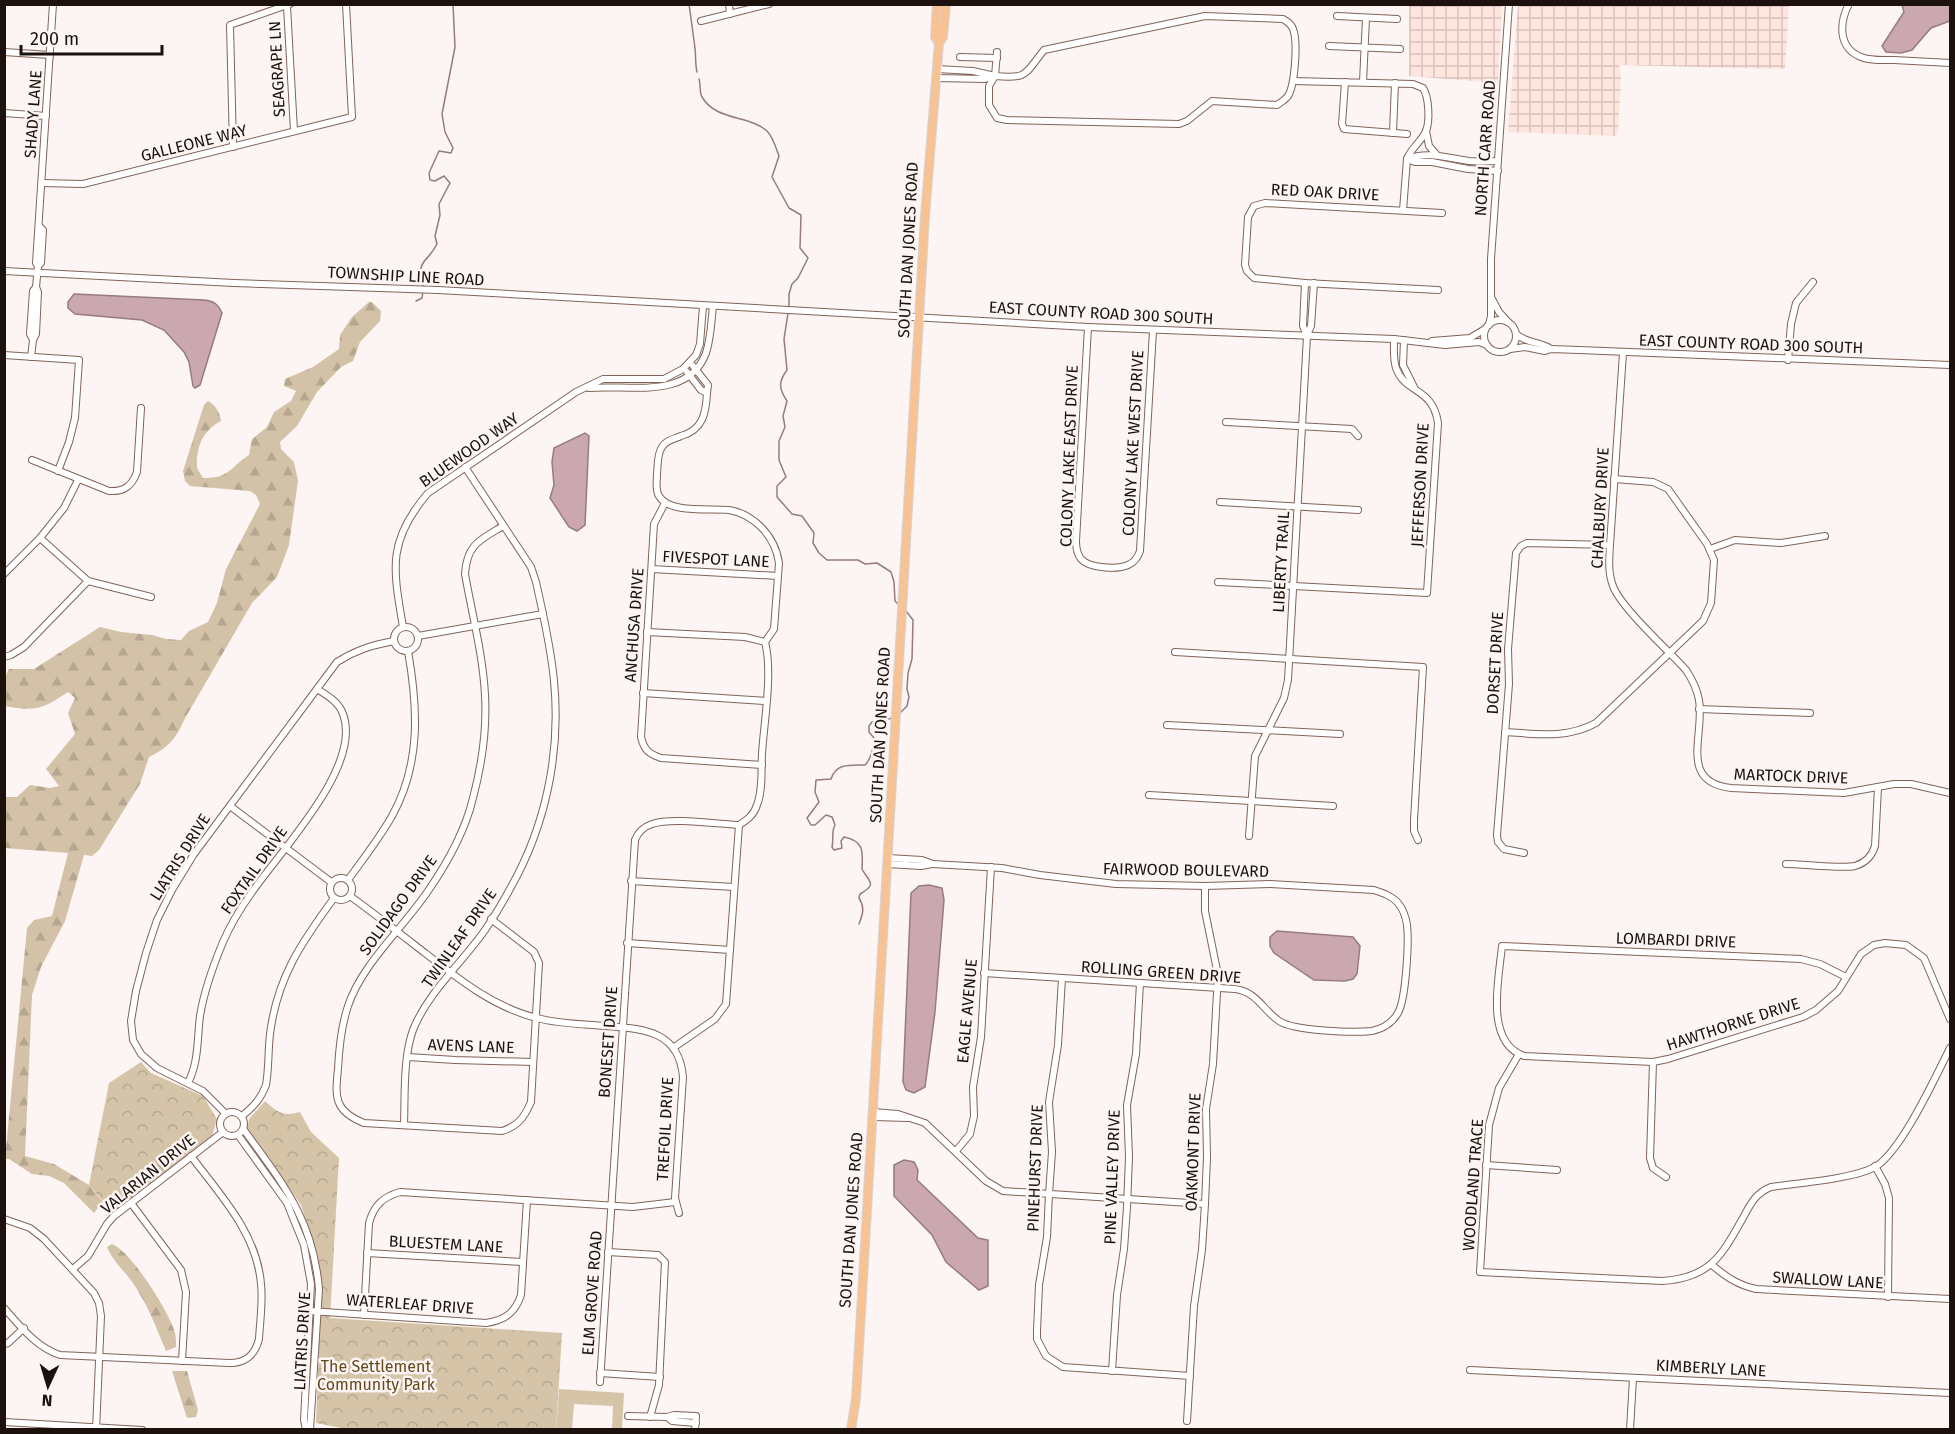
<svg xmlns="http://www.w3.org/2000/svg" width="1955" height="1434" font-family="'Fira Sans',sans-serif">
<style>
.industrial{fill:url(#industrial-grid)}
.grass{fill:#d5c4a8}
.forest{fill:url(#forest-firs)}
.park{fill:url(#park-crowns)}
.water{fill:#cba8b1;stroke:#967b80;stroke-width:1.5}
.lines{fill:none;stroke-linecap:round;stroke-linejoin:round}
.stream{stroke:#967b80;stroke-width:1.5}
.minor-casing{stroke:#80645a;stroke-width:8}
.major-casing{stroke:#d6d4d3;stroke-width:10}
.minor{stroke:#fff;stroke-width:6}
.major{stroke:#f7c394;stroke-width:8}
.labels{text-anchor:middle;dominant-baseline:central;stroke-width:5;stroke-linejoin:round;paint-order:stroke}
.street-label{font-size:16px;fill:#1c110d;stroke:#fcf5f3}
.park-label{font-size:16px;fill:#644a1c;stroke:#fcf5f3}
</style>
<defs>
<pattern id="industrial-grid" width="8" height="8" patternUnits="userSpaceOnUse" patternTransform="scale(1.5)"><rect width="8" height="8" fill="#fee5dd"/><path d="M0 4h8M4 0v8" fill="none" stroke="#d9c3bc"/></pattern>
<pattern id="forest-firs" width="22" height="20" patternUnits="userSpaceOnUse" patternTransform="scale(1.5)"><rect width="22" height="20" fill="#d3c2a7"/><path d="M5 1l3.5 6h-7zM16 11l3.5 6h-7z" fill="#b5a68f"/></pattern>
<pattern id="park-crowns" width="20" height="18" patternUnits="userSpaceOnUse" patternTransform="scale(1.5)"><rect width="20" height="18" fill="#d5c4a8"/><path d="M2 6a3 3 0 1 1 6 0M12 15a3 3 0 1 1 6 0" fill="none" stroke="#b6a78f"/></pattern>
</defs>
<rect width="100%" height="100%" fill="#fcf5f3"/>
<g class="industrial">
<polygon points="1409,5 1502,5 1498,83 1409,76"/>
<polygon points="1518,5 1789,5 1785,69 1619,65 1621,77 1618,132 1616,136 1508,132"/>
</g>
<polygon class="grass" points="559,1389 624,1393 622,1429 612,1429 613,1406 574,1404 572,1429 556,1430"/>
<g class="forest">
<path d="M369,302h3l9,9 -1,10 -20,21 -7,19 -12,6 -24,25 -20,34 -17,16 1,7 13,13 4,19 -9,64 -12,32 -25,26 -68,117c-8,19 -16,28 -35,37l-9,27 -41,66 -7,6 -8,-1 -19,66 -24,46 -9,28 -7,161 29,8 35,21 14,17 -9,11 -30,-30 -15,-7 -17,-2 -23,-15h-4l22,-231 7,-8 18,-4 16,-63 -63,-5v-51h12l13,-12 20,3 9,-2 -13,-17 29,-35 -7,-21 7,-15 -7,-6c-25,17 -33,20 -63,14v-29l4,-8h25l66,-42 21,5 31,3 14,4 15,1 8,-9 19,-9 9,-19 9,-34 34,-65 -4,-9 -6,-4 -60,-5 -5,-5 -2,-10 21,-66 4,-4c8,4 12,12 13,20 -19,10 -25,27 -24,47l6,10c27,0 25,-9 46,-23l3,-16 15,-12 7,-15 17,-11 5,-10 -12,-5 1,-7 28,-12 26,-18 1,-14 12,-18z"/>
<path d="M112,1244c19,7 58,69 63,89 1,4 1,9 1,14l-10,4c-9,-22 -18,-45 -31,-65 -9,-14 -22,-24 -28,-39z"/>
<polygon points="172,1371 187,1371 198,1410 196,1417 187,1418"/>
</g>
<g class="park">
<polygon points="141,1062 151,1073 203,1096 217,1119 212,1136 113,1213 89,1185 109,1083"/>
<path d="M265,1101c12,11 18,16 35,11l11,20 28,26 -9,160 232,15 -6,96 -205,1 -35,-7 5,-133 -4,-37 -16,-48 -54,-75 2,-11z"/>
</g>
<g class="water">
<polygon points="1902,5 1950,5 1950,21 1931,28 1912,50 1901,53 1886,52 1882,46 1904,12"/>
<path d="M74,294l130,6c10,1 14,4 18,13l-22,72 -5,3 -2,-2 -4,-24 -5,-10 -20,-22 -22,-10 -67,-6 -7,-6v-6z"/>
<polygon points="585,433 589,436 585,525 577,531 569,527 550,498 554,485 552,462 554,448"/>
<polygon points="929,885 942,888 944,900 935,1012 925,1087 914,1093 906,1090 903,1082 911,893 919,886"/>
<polygon points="1277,931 1353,937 1360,946 1357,974 1353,979 1345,981 1314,980 1274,953 1270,946 1270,937"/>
<polygon points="904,1160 914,1162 918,1170 917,1180 978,1238 988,1240 988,1286 979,1290 946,1262 932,1235 894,1196 894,1165"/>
</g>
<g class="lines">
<g class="stream">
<path d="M689,4c2,15 4,30 6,44 1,9 0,16 2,24"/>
<path d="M699,79c2,6 0,13 3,18 14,24 47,18 65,34 6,6 9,17 12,25l-7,21 17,31 12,7 -1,33 8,10 -10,20 -6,6 -3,10v14"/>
<path d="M423,286c-7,-28 4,-22 14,-42l-2,-8 5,-21 -1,-11 11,-21 -6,-7 -9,5 -5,-1 -1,-7 10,-22 12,2 2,-5 -8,-16 -3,-18 13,-67 -2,-43"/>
<polyline points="416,301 422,298 423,291"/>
<path d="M788,313l-4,26 3,31c-9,12 -8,19 0,31l-4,15 2,11 -6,14v19l7,17 -9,9v11l15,17 10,2 12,17 -1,10 6,10 8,7h31l7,4 12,-1 14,9 3,10 1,19 3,3"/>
<polyline points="899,714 907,706 909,697 907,689 908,673 912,659 913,620 906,611"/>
<path d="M859,924c4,-10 6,-17 0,-26l1,-4c18,-10 9,-12 2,-25 1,-18 2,-28 -18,-32l-3,4 1,7 -8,2 -2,-3c2,-8 -1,-15 3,-22l-3,-8 -6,-2 -11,10h-4l-4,-7 12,-16 -4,-10 1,-12 15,-1c5,-16 19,-14 34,-14 6,-6 9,-18 9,-27l-5,-6v-6l3,-4 21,-4"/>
</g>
<defs>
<g id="minor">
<polyline points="729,4 730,14"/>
<path d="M1849,4c-10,19 -11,44 12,53 9,4 22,3 33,3 19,1 38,2 56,3"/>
<polyline points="287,6 294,131"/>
<polyline points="1337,16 1397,19"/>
<polyline points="701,21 769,4"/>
<polyline points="1329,46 1400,49"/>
<polyline points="4,52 50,55"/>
<polyline points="960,57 997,58"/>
<path d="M995,76c33,3 29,-1 49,-26l161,-34 78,3c5,3 8,5 10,10 5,12 2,56 -5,67 -3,4 -7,6 -11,9l-65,-4 -25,20 -8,3 -172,-4 -10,-2 -8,-13v-19l6,-10 2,-24"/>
<polyline points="936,78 985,79 995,76 973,71 937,69"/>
<path d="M1293,81l120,3 10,4c6,9 7,33 3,43 -4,10 -15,17 -19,28l-4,51"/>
<polyline points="1345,82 1342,124 1344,129 1407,134"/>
<polyline points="1363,82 1366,18"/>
<polyline points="4,113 46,116"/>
<polyline points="1426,131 1429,146 1436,154"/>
<polyline points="1393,133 1395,83"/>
<polyline points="233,147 230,25 290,4"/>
<path d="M1407,159c21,-8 40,-1 62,2 10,1 20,0 29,0"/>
<polyline points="1407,159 1415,162 1432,162 1468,169 1498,171"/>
<polyline points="42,183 83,184 352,117 346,4"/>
<polyline points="38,266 36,263 53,4"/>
<polyline points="4,271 234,283 438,290 1088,327 1394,339 1445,345 1479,342 1487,345"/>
<polyline points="36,287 38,266 41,263 43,230 39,226"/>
<polyline points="1438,290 1305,283 1254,278 1247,271 1245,265 1248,217 1254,206 1265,203 1442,213"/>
<polyline points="1492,299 1499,312 1508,322"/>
<circle cx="1500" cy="336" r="16"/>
<polyline points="1489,325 1491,316 1491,259 1509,4"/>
<path d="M1088,327l-12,214c0,6 1,13 5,18 8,9 36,11 47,6 7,-3 10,-8 12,-14l13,-220"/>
<path d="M1516,334c11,10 24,7 35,15"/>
<polyline points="1307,335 1311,326 1314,283"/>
<polyline points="1404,340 1403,365 1414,387"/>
<polyline points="1432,341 1470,338 1485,329"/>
<polyline points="1510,349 1525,347 1545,351 1551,349 1579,350 1950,365"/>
<path d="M1623,353l-13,192c-1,14 -2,28 3,41 8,22 56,65 73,84 6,9 11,19 13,30 6,35 -21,82 32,88l113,5 50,-9h17l39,9"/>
<polyline points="4,355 79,360 75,418 69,442 58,471"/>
<polyline points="31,357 33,340 36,334 38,292 36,287 33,291 30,334 33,340"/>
<polyline points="1788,360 1791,324 1796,303 1813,282"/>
<polyline points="687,372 701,390 707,393 708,385 693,366"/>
<path d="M589,388c39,-4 99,13 117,-35 5,-15 5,-31 7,-46"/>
<path d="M707,393c-1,20 -4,37 -26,43 -7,3 -15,4 -19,11 -5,7 -4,18 -5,27 0,7 -2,16 2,22 10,18 51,12 70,14 12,2 23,8 32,17 10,10 16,22 18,36l-5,66 -9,13"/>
<polyline points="1226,422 1352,429 1358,436"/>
<path d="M32,460l77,31c15,1 23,-5 28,-19l4,-64"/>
<polyline points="1220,502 1358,510"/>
<path d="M665,503l-11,21 -13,213c3,13 8,17 20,21l101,7"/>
<polyline points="40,538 88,581 151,597"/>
<polyline points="1710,549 1735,540 1781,543 1825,536"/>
<polyline points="652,569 778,576"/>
<polyline points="4,574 40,538 64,508 78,480"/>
<path d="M1218,582l209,11 11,-170c-5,-36 -33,-29 -42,-55 -3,-9 -2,-19 -2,-29"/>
<circle cx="406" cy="639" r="12"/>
<path d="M403,627c-10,-59 -16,-86 25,-134l148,-101 27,-13h61l19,-10 13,-14 4,-11 3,-38"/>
<polyline points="647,632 745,637 765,642"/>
<polyline points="418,636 543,614"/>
<polyline points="1175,652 1423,667 1414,820 1414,831 1418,840"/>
<polyline points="4,657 11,655 24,647 88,581"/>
<polyline points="643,693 766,701"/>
<polyline points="1699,709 1810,713"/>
<polyline points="1167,725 1340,734"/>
<path d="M1505,732c31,2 62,7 91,-9l107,-102 8,-18 3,-43 -7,-16 -39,-55 -15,-7 -39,-3"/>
<polyline points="1149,795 1333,806"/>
<polyline points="230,806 331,882"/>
<polyline points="1249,836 1255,756 1284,698 1288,680 1307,336 1303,326 1305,283"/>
<polyline points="1524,853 1504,849 1498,842 1497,835 1509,684 1508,649 1516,553 1521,546 1527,543 1610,545"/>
<path d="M888,858l34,2 11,4 69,4 38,7 76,9 89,2 65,-2 104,6c9,3 18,6 24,13 5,6 8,15 9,22 2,17 -1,74 -9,88 -6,10 -16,16 -26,18 -19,2 -78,0 -93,-10 -16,-11 -22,-29 -44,-32l-251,-16"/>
<polyline points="887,864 921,866 932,864"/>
<path d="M1786,864c17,0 55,5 69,2 10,-3 17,-10 20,-20l3,-59"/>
<circle cx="341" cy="889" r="11"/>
<path d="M348,880c15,-21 31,-41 44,-64 29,-52 26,-108 16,-165"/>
<polyline points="631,881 734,887"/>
<path d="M350,896c22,16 44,33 66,50 36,28 75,61 121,72 22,6 45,6 68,8 38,3 74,4 78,51l-8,121 4,15"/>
<path d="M491,919l43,33 5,11 -8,139c-7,16 -13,24 -29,29l-138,-8c-30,-12 -29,-26 -26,-54 1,-21 3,-42 10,-63 14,-42 55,-78 80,-115 20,-29 37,-59 45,-93 9,-34 14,-68 12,-103 -2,-40 -13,-81 -20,-121 2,-30 15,-34 38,-48"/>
<polyline points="627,943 730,950"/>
<path d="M1846,977l-26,-13 -19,-5 -299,-13c-3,32 -18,96 22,110l129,6 15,-3 135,-42 13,-7 22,-19 23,-37 13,-9 11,-2 21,2 18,13 26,61"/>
<polyline points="1062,978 1058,1045 1049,1102 1052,1152 1049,1194 1047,1237 1039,1285 1037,1331 1037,1339 1046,1356 1063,1367 1190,1376"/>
<polyline points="673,1048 715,1019 726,1004 739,825"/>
<path d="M1519,1054l-20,34 -10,37 -9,147 182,9c49,-3 60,-26 82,-65 7,-13 12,-23 27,-29 27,-4 82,-8 104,-20 26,-15 61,-91 75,-119"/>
<polyline points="408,1057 455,1060 533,1062"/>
<polyline points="1653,1062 1650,1158 1653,1168 1666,1177"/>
<path d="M188,1083c11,-22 9,-43 12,-67 4,-25 13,-50 23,-74 7,-16 17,-33 27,-47 28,-42 113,-128 93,-181 -4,-12 -15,-18 -26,-25"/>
<circle cx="232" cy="1124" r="12"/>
<polyline points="873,1112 898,1114 925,1123 986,1181 1003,1191 1205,1204"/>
<path d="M226,1114l-23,-23 -46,-23 -16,-14 -8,-14 -2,-19 5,-30 10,-38 11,-33 15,-30 22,-36 143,-192c19,-12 35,-17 57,-21"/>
<path d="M242,1116c11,-9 19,-17 24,-31 3,-17 2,-34 4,-51 7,-56 31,-91 64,-136"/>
<polyline points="873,1117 909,1118"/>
<path d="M404,1125c1,-28 -1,-68 9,-95 15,-38 49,-67 72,-100 9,-13 18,-28 26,-43 35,-62 50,-135 43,-206 -3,-34 -11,-67 -18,-99l-5,-15 -66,-100"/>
<path d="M244,1130c39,54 69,89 75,159l-9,141"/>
<polyline points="238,1135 287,1203 304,1245 311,1284 304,1420 306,1430"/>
<polyline points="956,1151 970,1134 974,1116 973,1087 981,1037 991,867"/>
<polyline points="1486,1165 1557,1170"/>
<polyline points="1875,1166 1885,1184 1889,1198 1888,1297"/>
<polyline points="131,1203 181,1270 186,1292 182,1361"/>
<polyline points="4,1219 30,1228 44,1239 94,1293 99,1303 101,1316 96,1430"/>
<polyline points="608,1252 658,1255 665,1262 659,1385 650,1417"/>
<polyline points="367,1253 523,1262"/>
<path d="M1712,1265c14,12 26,20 44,24l194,10"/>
<polyline points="73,1269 88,1256 107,1224 114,1216 223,1132"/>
<path d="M4,1308c16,18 33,40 56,47l169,8c17,0 26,-8 30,-24 1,-18 4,-37 2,-55 -4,-51 -41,-89 -70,-128"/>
<path d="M310,1311l176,12c19,-3 29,-10 35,-28l6,-95"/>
<path d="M364,1315l5,-92c5,-18 14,-26 31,-31l233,15 42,-5"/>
<polyline points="4,1344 8,1343 24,1328"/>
<polyline points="1470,1370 1950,1393"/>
<polyline points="1112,1371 1117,1295 1124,1249 1127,1207 1129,1157 1127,1105 1136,1054 1140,983"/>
<polyline points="600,1373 660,1377"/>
<path d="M600,1382l35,-542c3,-8 8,-13 17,-16 20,-7 64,0 87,1 8,-5 15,-10 18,-20 6,-15 4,-35 5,-51 2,-33 11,-81 3,-112"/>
<polyline points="628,1416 667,1417"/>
<polyline points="1187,1421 1194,1306 1202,1250 1205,1204 1207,1157 1206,1109 1213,1064 1218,975 1205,911 1205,886"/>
<polyline points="4,1422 142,1430"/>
<polyline points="695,1430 696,1416 674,1415 667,1417 672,1421 696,1423"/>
<polyline points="1630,1430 1633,1378"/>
</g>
<g id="major">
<polyline points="937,4 935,37 939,43"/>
<polyline points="851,1430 856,1398 925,216 939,43 943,37 946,4"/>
</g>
</defs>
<use href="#minor" class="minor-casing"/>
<use href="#major" class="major-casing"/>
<use href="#minor" class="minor"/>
<use href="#major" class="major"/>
</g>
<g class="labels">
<g class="street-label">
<text transform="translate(277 69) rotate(-93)">SEAGRAPE LN</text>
<text transform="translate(33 114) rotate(-86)">SHADY LANE</text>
<text transform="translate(194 143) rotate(-14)">GALLEONE WAY</text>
<text transform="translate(1485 148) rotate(-86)">NORTH CARR ROAD</text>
<text transform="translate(1325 192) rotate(3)">RED OAK DRIVE</text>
<text transform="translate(908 250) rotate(-87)">SOUTH DAN JONES ROAD</text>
<text transform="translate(406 276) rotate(3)">TOWNSHIP LINE ROAD</text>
<text transform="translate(1101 313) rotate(3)">EAST COUNTY ROAD 300 SOUTH</text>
<text transform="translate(1751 344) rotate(2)">EAST COUNTY ROAD 300 SOUTH</text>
<text transform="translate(1133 443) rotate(-87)">COLONY LAKE WEST DRIVE</text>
<text transform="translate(469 450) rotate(-35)">BLUEWOOD WAY</text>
<text transform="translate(1069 456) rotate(-88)">COLONY LAKE EAST DRIVE</text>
<text transform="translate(1420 485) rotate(-87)">JEFFERSON DRIVE</text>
<text transform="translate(1600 508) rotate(-87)">CHALBURY DRIVE</text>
<text transform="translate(716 559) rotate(3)">FIVESPOT LANE</text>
<text transform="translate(1281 562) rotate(-87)">LIBERTY TRAIL</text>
<text transform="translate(634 625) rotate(-86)">ANCHUSA DRIVE</text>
<text transform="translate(1495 663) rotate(-87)">DORSET DRIVE</text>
<text transform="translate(880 735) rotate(-87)">SOUTH DAN JONES ROAD</text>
<text transform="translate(1791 776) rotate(2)">MARTOCK DRIVE</text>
<text transform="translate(180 857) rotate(-58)">LIATRIS DRIVE</text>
<text transform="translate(254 870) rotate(-55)">FOXTAIL DRIVE</text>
<text transform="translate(1186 870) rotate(1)">FAIRWOOD BOULEVARD</text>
<text transform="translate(398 905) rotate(-54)">SOLIDAGO DRIVE</text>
<text transform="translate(459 938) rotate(-55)">TWINLEAF DRIVE</text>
<text transform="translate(1676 940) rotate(2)">LOMBARDI DRIVE</text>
<text transform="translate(1161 972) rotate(4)">ROLLING GREEN DRIVE</text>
<text transform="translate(967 1011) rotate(-85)">EAGLE AVENUE</text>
<text transform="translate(1733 1024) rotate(-18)">HAWTHORNE DRIVE</text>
<text transform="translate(608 1042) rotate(-86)">BONESET DRIVE</text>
<text transform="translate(471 1046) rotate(2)">AVENS LANE</text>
<text transform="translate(665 1129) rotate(-87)">TREFOIL DRIVE</text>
<text transform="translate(1193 1152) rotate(-88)">OAKMONT DRIVE</text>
<text transform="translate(1035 1168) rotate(-88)">PINEHURST DRIVE</text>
<text transform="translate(148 1174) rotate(-39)">VALARIAN DRIVE</text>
<text transform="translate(1112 1177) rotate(-88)">PINE VALLEY DRIVE</text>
<text transform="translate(1473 1185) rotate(-86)">WOODLAND TRACE</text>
<text transform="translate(851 1220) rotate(-86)">SOUTH DAN JONES ROAD</text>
<text transform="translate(446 1244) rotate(3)">BLUESTEM LANE</text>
<text transform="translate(1828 1280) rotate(3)">SWALLOW LANE</text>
<text transform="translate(592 1293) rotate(-86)">ELM GROVE ROAD</text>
<text transform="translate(410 1304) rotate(4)">WATERLEAF DRIVE</text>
<text transform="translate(302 1341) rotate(-87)">LIATRIS DRIVE</text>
<text transform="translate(1711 1368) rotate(3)">KIMBERLY LANE</text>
</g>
<g class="park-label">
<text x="376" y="1366">The Settlement<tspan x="376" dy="18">Community Park</tspan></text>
</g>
</g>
<rect width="1955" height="1434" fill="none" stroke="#1c110d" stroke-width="12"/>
<g transform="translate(48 1386) rotate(184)" stroke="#fcf5f3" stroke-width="4.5" paint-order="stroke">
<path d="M0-4.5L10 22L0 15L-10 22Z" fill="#1c110d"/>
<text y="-9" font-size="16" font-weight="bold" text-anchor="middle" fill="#1c110d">N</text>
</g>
<path d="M21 45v9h141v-9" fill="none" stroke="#1c110d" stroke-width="3"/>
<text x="30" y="45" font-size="18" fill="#1c110d" stroke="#fcf5f3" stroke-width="4.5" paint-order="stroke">200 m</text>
</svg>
